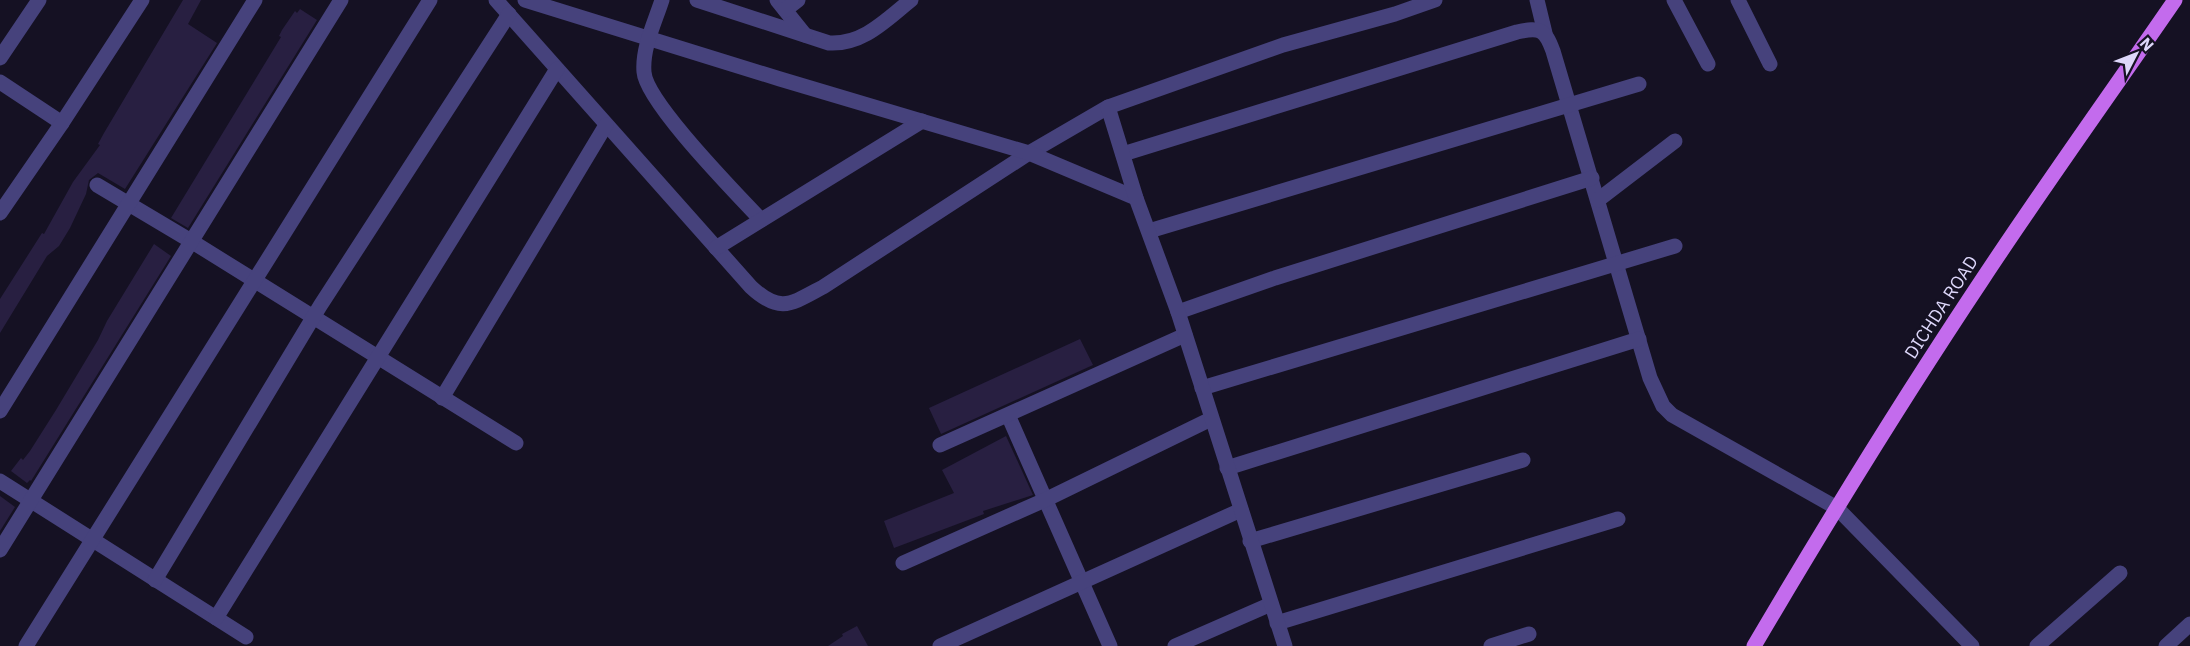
<svg xmlns="http://www.w3.org/2000/svg" width="2190" height="646" font-family="'IBM Plex Sans',sans-serif">
<style>
.building{fill:#281f41}
.lines{fill:none;stroke-linecap:round;stroke-linejoin:round}
.minor{stroke:#46427c;stroke-width:15}
.major{stroke:#c36bed;stroke-width:15}
.labels{text-anchor:middle;dominant-baseline:central;stroke-width:4.5;stroke-linejoin:round;paint-order:stroke}
.street-label{font-size:18px;fill:#ddd7fa;stroke:#151123}
</style>
<rect width="100%" height="100%" fill="#151123"/>
<g class="building">
<polygon points="183,0 201,0 188,24 217,43 125,189 98,173 89,180 86,194 70,228 59,246 47,256 0,333 0,299 42,233 44,234 73,182 100,145 98,144 104,133"/>
<polygon points="300,9 317,20 188,228 171,218 281,37 279,36 282,30 295,11 297,13"/>
<polygon points="154,244 171,256 31,481 30,480 27,483 11,471 21,458 23,460 30,451 56,410 98,340 107,321"/>
<polygon points="1080,339 1093,365 941,434 929,408"/>
<polygon points="1006,436 1033,495 983,511 984,514 894,548 884,521 954,493 942,470"/>
<polygon points="0,496 15,507 0,531"/>
<polygon points="857,626 868,646 828,646 843,636 842,634"/>
</g>
<g class="lines">
<g class="minor">
<path d="M496,0l255,287c29,27 40,17 72,0l206,-134 79,-46"/>
<polyline points="525,0 780,79 1029,153 1136,198"/>
<path d="M662,0c-7,22 -20,48 -18,72 2,30 93,122 117,148"/>
<path d="M697,0l132,43c34,2 57,-23 82,-43"/>
<polyline points="777,0 805,35"/>
<polyline points="1537,0 1545,33"/>
<polyline points="1674,0 1708,64"/>
<polyline points="1738,0 1770,64"/>
<polyline points="785,10 798,0"/>
<polyline points="0,58 39,0"/>
<polyline points="0,82 62,123"/>
<path d="M1123,154l394,-122c23,-5 28,-3 36,19l97,327 13,28 9,9 165,93 135,138"/>
<polyline points="97,185 191,241 516,443"/>
<polyline points="1598,200 1675,141"/>
<polyline points="0,213 62,123 142,0"/>
<polyline points="1149,231 1639,84"/>
<polyline points="716,248 922,121"/>
<polyline points="1178,312 1275,278 1592,178"/>
<polyline points="1202,388 1675,246"/>
<polyline points="442,398 606,125"/>
<polyline points="0,411 255,0"/>
<polyline points="1008,415 1110,646"/>
<polyline points="940,445 1185,335"/>
<polyline points="1227,468 1639,339"/>
<polyline points="0,481 246,637"/>
<polyline points="1250,541 1523,460"/>
<polyline points="0,550 341,0"/>
<polyline points="903,563 1047,499 1211,419"/>
<polyline points="155,580 320,306 509,14"/>
<polyline points="216,618 557,69"/>
<polyline points="1277,623 1618,519"/>
<polyline points="26,646 430,0"/>
<polyline points="940,646 1241,510"/>
<polyline points="1175,646 1271,604"/>
<polyline points="1285,646 1178,312 1136,198 1108,107 1283,45 1395,14 1435,0"/>
<polyline points="1491,646 1529,634"/>
<polyline points="2037,646 2120,573"/>
<polyline points="2166,646 2190,624"/>
</g>
<path class="major" d="M1754,646c73,-124 148,-246 228,-366 62,-94 129,-187 193,-280"/>
</g>
<g class="labels">
<g class="street-label">
<text transform="translate(1941 307) rotate(-57)">DICHDA ROAD</text>
</g>
</g>
<g transform="translate(2136 54) rotate(48)" stroke="#151123" stroke-width="4.5" paint-order="stroke">
<path d="M0-4.5L10 22L0 15L-10 22Z" fill="#ddd7fa"/>
<text y="-9" font-size="16" font-weight="bold" text-anchor="middle" fill="#ddd7fa">N</text>
</g>
</svg>
